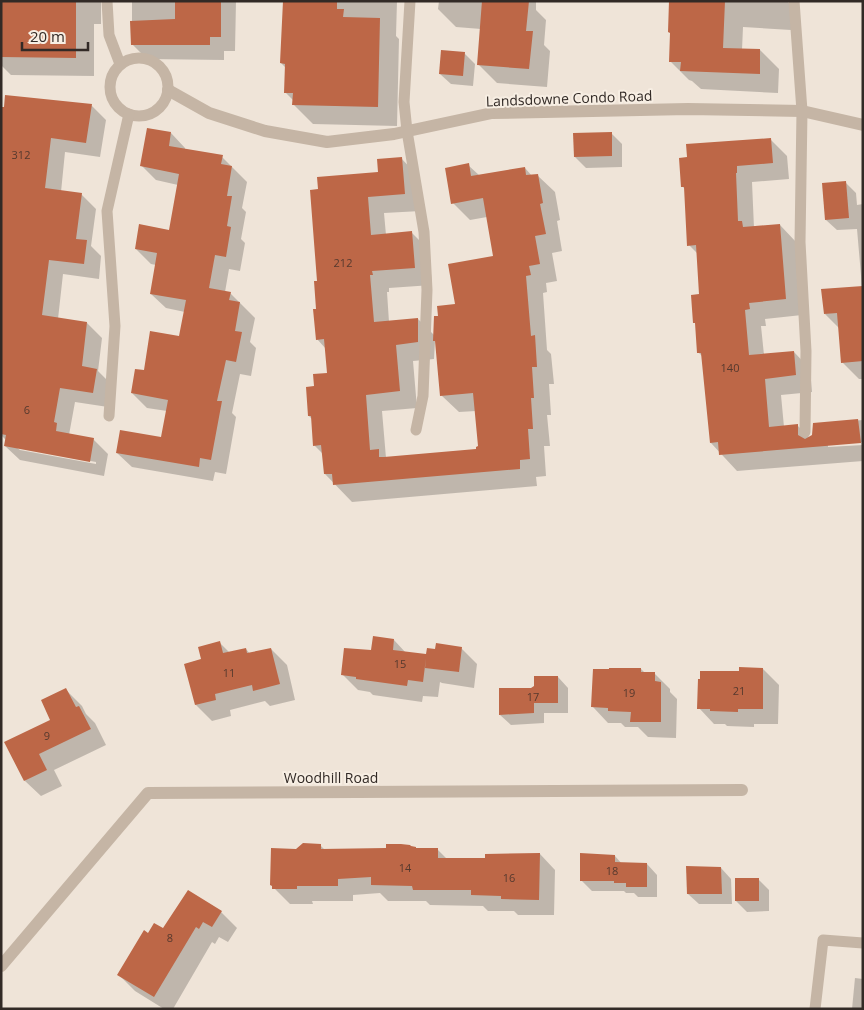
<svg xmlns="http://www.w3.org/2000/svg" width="864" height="1010" font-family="'Open Sans',sans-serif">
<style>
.shadow{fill:#0003;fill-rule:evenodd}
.building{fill:#bd6747}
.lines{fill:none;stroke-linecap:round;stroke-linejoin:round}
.lane{stroke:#c5b5a5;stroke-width:11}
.street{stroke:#c5b5a5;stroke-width:12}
.labels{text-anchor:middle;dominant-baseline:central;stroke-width:4;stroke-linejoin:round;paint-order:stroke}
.number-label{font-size:11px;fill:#55392e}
.street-label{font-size:14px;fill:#322a26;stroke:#f7eee3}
</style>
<rect width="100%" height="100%" fill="#efe4d8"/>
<g class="shadow">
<polygon points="1,1 101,1 101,24 94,24 94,76 11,75 1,65"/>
<polygon points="132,1 236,1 235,51 224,51 224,60 147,59 132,44"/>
<polygon points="284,1 397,1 396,36 399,39 397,126 313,124 294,105 294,101 285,92 286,68 281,63"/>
<polygon points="439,1 536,1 536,10 546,20 544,45 550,51 547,87 497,83 479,65 481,29 456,27 438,9"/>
<polygon points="670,1 787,1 792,6 791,30 743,27 742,50 760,50 779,69 778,93 701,89 692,81 689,80 670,61"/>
<polygon points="464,53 475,64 473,86 451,84 440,74"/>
<path d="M91,105l15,15 -6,37 -35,-5 -4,40 20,2 15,15 -5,37 10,10 -2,23 -36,-5 -5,45 29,4 15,15 -4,33 14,14 -4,22 -33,-5 -6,33 24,4 15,15 -4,22 -84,-16 -15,-14 1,-6 -5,-5v-327zM16,447l80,15v2l-76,-14z"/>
<polygon points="148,129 171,133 185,148 185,150 222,157 247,182 242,208 246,212 241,239 245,243 240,271 229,269 225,292 230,293 255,318 250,342 256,348 251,376 240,374 232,413 236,417 226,474 215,472 213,481 132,467 117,453 162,438 167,411 147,408 132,393 145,372 180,338 185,312 166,308 151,294 156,265 151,264 136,249 170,231 178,185 156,180 142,166"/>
<polygon points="611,133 622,144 622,167 586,168 575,157"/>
<polygon points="770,139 787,156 789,179 752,182 754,228 780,225 796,242 802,315 765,319 766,326 761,326 764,355 794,352 810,369 812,392 781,395 784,427 797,425 810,438 813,436 814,424 863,420 863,442 828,445 828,447 863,445 863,461 737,471 711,443 703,357 699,353 696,324 695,323 701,295 698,254 689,245 685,189 682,186"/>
<path d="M401,158l17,18 3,35 -37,2 2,22 26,-2 17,17 3,35 -43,3v4h-2l2,30 29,-3 16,16 6,-18 16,-12 38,-48 -7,-40 -17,3 -17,-17 15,-38 12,11 45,-8 7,8 5,-1 18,17 5,28 -3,1 5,30 -10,2 5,28 -11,2 1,9 -4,1 4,57 4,4 3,30h-5l2,31h-4l3,31h-6l2,30 -10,1 1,9 -185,16 -27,-28 -2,-20 -9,-9 -2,-26 -3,-3 7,-29 12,-13 -2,-25 -9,-10 2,-57 61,-109zM435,341h2l4,54 18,17 17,-1 3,37 -2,2 -91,8 -4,-47 35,-3 -4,-47 21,-2z"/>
<polygon points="845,182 856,193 857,205 863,204 863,379 859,379 842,362 839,328 825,314 862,287 857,229 837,230 826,220"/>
<polygon points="394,640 406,653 427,655 461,648 477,664 474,688 442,683 440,682 438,697 423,696 422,702 373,695 370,692 358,690 342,674 372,652"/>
<polygon points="220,643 230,653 246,649 250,654 271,649 287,665 295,700 270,706 265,701 230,710 231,716 212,721 196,705 186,664 203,659"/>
<polygon points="641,669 645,673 654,673 670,689 670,692 677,699 676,738 648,737 638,727 625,727 621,723 608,723 593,707"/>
<polygon points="763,669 779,685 778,724 754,724 754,727 727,726 725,724 714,724 699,708 701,680"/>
<polygon points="558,677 568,688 568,713 544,713 544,723 511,725 500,715 531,689"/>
<polygon points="66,690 82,706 86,714 95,723 106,745 54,770 62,786 41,796 25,781"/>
<polygon points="320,845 325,850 438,850 447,859 486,860 540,854 555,870 554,915 518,915 514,911 488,911 483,906 430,905 426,901 388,901 380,893 353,895 353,901 312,901 313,904 290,904 274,888 297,850"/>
<polygon points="615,856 622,864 647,864 657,875 657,897 638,897 634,893 626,893 624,891 592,891 581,880"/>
<polygon points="721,868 731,879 732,904 699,904 688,894"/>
<polygon points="758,879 769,890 769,911 747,912 736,901"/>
<polygon points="221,912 237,928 228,942 219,937 215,944 212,942 173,1009 164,1009 135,991 119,975 148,934"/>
<polygon points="855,978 863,979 863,1009 852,1009"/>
</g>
<g class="building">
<polygon points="1,1 76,1 76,58 1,57"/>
<polygon points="175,1 221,1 221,37 210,37 210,45 131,45 130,21 175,19"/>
<polygon points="283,1 332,1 337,2 337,9 344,9 343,17 380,18 378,107 292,105 293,93 284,93 285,64 280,63"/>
<polygon points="482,1 529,1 526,31 533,31 529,69 477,65"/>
<polygon points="669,1 725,1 723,48 760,49 760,74 680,71 681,62 669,62 670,33 668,32"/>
<polygon points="441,50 465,52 463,76 439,74"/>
<polygon points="5,95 92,104 86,143 51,138 45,188 82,193 76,239 87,240 84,264 49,260 42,315 87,322 82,366 97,369 93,393 60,388 54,422 57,423 56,431 94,438 90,462 4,446 6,435 1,434 1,107 4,107"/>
<polygon points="147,128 171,132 169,146 223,155 221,164 232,166 227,196 232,196 227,226 231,227 226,257 215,255 209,288 231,292 229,300 240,302 235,331 242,332 236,362 226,360 217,401 222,401 211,460 200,458 199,467 116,453 120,430 161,437 168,400 131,393 135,369 144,370 150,331 179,336 186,300 150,294 157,253 135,249 139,224 169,230 179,174 140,166"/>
<polygon points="612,132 612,156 574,157 573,133"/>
<polygon points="771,138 773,163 737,166 737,173 736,173 738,221 742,221 743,227 780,224 786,299 749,303 750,309 745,310 749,355 794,351 796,375 765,379 769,427 798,424 798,435 805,439 812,435 813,423 858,419 861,443 719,455 718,442 710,443 701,353 697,353 695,323 693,323 691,295 699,294 696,245 687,246 684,187 681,187 679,158 687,157 686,144"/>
<polygon points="402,157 405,194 368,197 371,235 412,231 415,268 372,271 373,275 370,275 374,322 418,318 418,342 396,345 400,391 366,395 370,450 379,449 379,457 384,457 476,449 476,447 478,446 473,393 440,396 435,341 433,341 434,316 438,316 437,306 455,304 448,264 493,256 483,198 451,204 445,168 469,163 471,176 525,167 526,175 538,174 543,203 540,204 546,234 535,236 540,264 529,266 531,275 526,276 531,336 535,335 537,367 532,367 534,398 531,398 533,429 528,429 530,459 520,460 520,469 333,485 332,474 324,474 321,445 313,446 311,416 308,416 306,387 314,386 313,374 327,373 324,339 316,340 313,309 316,309 314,281 317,281 310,190 318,189 317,177 378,172 377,159"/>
<polygon points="846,181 849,218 825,220 822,183"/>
<polygon points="863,286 863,361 841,363 837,313 824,314 821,289"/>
<polygon points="373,636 394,639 393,650 426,654 427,648 435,649 436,643 462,647 459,672 425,668 426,658 423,682 408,680 407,686 356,679 356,677 341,675 344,648 371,650"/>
<polygon points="220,641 223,653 246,648 247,653 271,648 280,684 253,691 252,685 215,694 216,700 195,705 184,664 201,659 198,647"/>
<polygon points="739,667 763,668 763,709 738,709 738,712 710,711 710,709 697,709 698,679 700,679 700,671 739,671"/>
<polygon points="609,668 641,668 641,672 655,672 655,681 661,682 661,722 630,722 631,712 608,711 608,708 591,707 593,669 609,669"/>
<polygon points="534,676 558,676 558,703 534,703 534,713 499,715 499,688 531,688 534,686"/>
<polygon points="66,688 76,707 79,706 91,729 39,754 47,770 24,781 4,742 50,720 41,700"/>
<polygon points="303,843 321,844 321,849 386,848 386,844 401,844 410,845 411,846 416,847 416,848 438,848 438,858 485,858 485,854 540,853 539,900 501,899 501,896 471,895 471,890 413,890 412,886 371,885 371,877 338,879 338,886 297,886 297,889 272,889 272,886 270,885 271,848 296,849"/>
<polygon points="580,853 615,855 615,862 647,863 647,887 626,887 626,883 614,883 614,881 580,881"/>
<polygon points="686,866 721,867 722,894 687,894"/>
<rect x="735" y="878" width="24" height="23"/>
<polygon points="188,890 222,911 212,927 203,922 199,929 196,927 154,997 117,975 144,930 148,933 154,923 163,928"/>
</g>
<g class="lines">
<g class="lane">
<polyline points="107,1 109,35 120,64"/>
<polyline points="410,1 404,102 407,131 424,232 427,290 423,396 416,430"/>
<polyline points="794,1 802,111 800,242 806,351 805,432"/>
<circle cx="139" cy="87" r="29"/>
<polyline points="109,416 115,326 107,211 129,114"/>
<polyline points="815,1009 823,940 863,943"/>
</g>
<g class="street">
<polyline points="168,90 209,113 265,131 327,142 394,134 492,113 688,109 802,111 863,125"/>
<polyline points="1,966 148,793 742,790"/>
</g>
</g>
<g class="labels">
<g class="number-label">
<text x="21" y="154">312</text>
<text x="343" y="262">212</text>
<text x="730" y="367">140</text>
<text x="27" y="409">6</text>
<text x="400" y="663">15</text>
<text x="229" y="672">11</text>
<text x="739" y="690">21</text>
<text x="629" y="692">19</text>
<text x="533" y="696">17</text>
<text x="47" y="735">9</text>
<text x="405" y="867">14</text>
<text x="612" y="870">18</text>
<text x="509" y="877">16</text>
<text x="170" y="937">8</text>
</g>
<g class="street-label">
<text transform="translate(569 98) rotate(-2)">Landsdowne Condo Road</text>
<text x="331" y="777">Woodhill Road</text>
</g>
</g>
<rect width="864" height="1010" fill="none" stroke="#322a26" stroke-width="5"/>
<path d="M22 42v8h66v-8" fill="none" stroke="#322a26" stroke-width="2.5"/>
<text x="30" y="42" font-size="15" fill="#322a26" stroke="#f7eee3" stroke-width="4" paint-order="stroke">20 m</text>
</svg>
